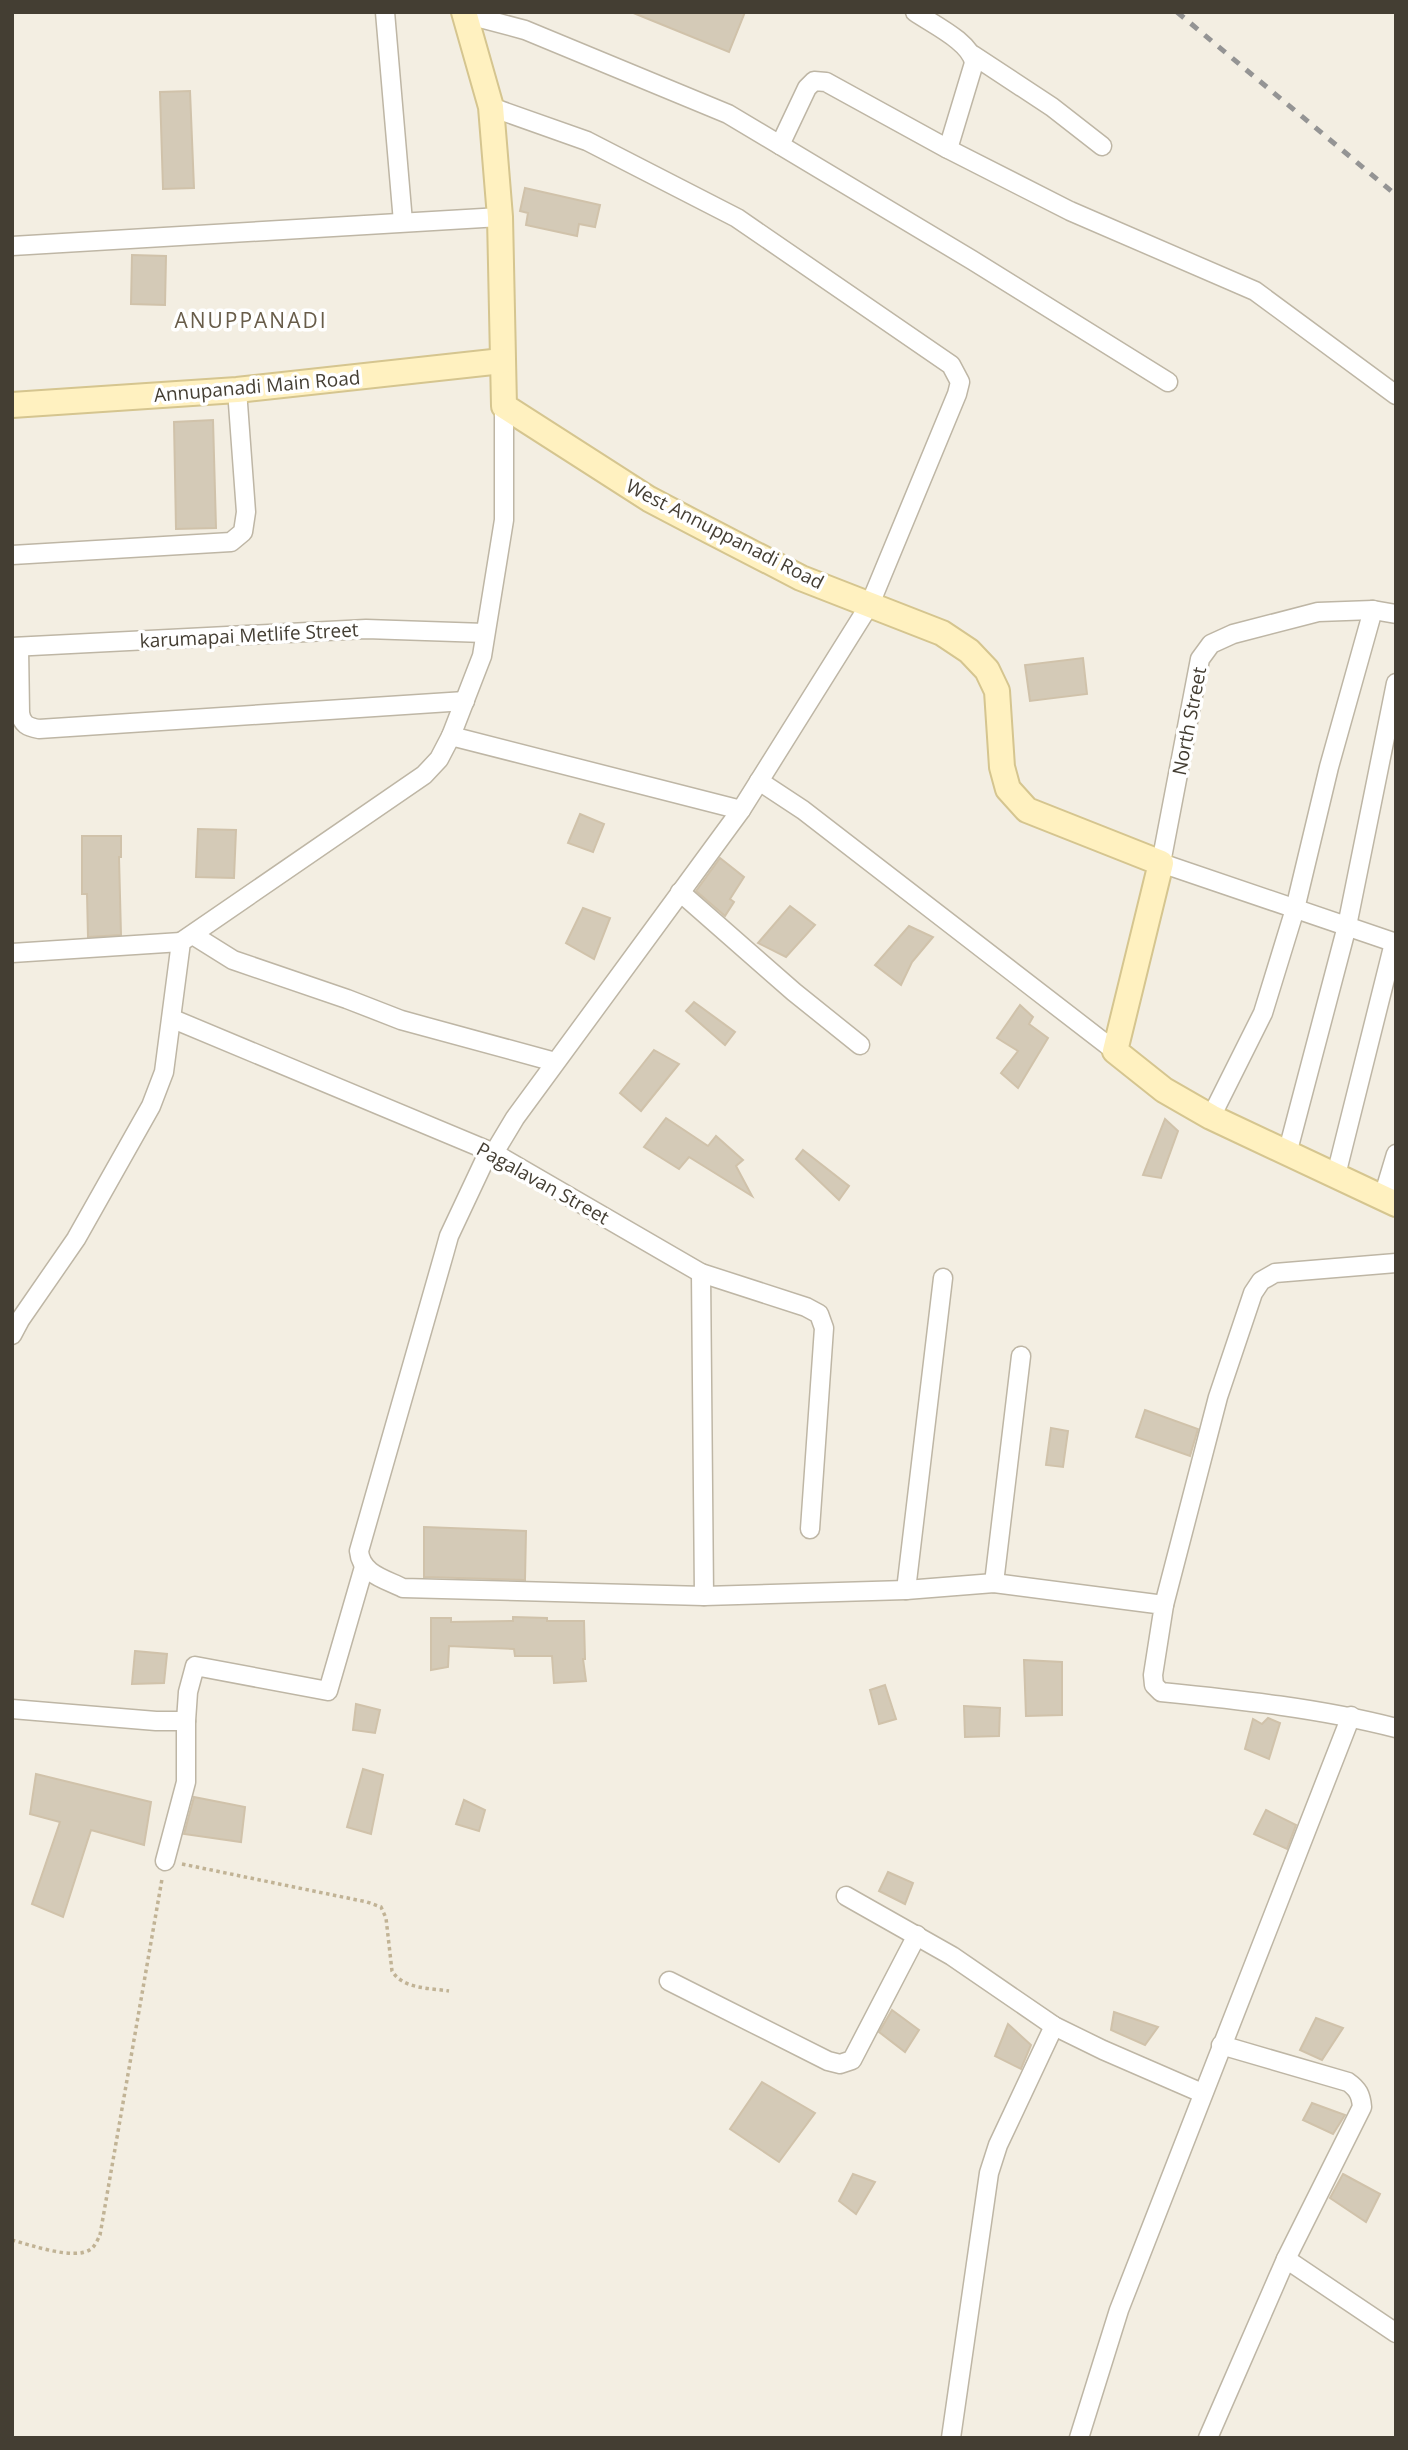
<svg xmlns="http://www.w3.org/2000/svg" width="1408" height="2450" font-family="'Open Sans',sans-serif">
<style>
.building{fill:#d4cab7;stroke:#d0c2aa;stroke-width:2}
.lines{fill:none;stroke-linecap:round;stroke-linejoin:round}
.street-casing{stroke:#beb6a5;stroke-width:21}
.secondary-casing{stroke:#d5c58f;stroke-width:28}
.path{stroke:#c1b395;stroke-width:3.5;stroke-dasharray:3.5 3.5;stroke-linecap:butt}
.street{stroke:#fff;stroke-width:18}
.secondary{stroke:#fff1c0;stroke-width:24}
.rail{stroke:#949494;stroke-width:5;stroke-dasharray:9 9;stroke-linecap:butt}
.labels{text-anchor:middle;dominant-baseline:central;stroke-width:7;stroke-linejoin:round;paint-order:stroke}
.street-label{font-size:19px;fill:#443e33;stroke:#fff}
.neighbourhood-label{font-size:21px;letter-spacing:2px;fill:#685c49;stroke:#fff}
</style>
<rect width="100%" height="100%" fill="#f3eee2"/>
<g class="building">
<polygon points="631,12 745,12 729,52"/>
<polygon points="190,91 194,188 163,189 160,92"/>
<polygon points="525,188 600,205 595,227 579,224 577,236 526,225 528,213 520,211"/>
<polygon points="132,255 166,256 165,305 131,304"/>
<polygon points="213,420 216,528 176,529 174,422"/>
<polygon points="1083,658 1087,694 1030,701 1025,665"/>
<polygon points="580,814 604,824 593,852 568,843"/>
<polygon points="198,829 236,830 234,878 196,877"/>
<polygon points="82,836 121,836 121,857 119,857 121,935 88,937 87,894 82,894"/>
<polygon points="720,858 744,877 730,899 734,902 725,916 696,891"/>
<polygon points="790,906 815,925 786,957 758,943"/>
<polygon points="583,908 610,918 594,959 566,943"/>
<polygon points="909,926 933,937 912,962 901,985 875,965"/>
<polygon points="694,1002 735,1032 725,1045 686,1011"/>
<polygon points="1020,1005 1033,1017 1029,1024 1048,1038 1018,1088 1001,1073 1018,1051 997,1038"/>
<polygon points="654,1050 679,1064 641,1111 620,1093"/>
<polygon points="666,1118 708,1146 716,1136 743,1160 736,1166 752,1196 689,1157 679,1169 644,1147"/>
<polygon points="1165,1119 1178,1131 1161,1178 1143,1175"/>
<polygon points="803,1150 849,1186 839,1200 796,1159"/>
<polygon points="1145,1410 1198,1429 1190,1456 1136,1437"/>
<polygon points="1051,1428 1068,1431 1063,1467 1046,1465"/>
<polygon points="424,1527 526,1531 525,1580 424,1577"/>
<polygon points="513,1617 547,1618 547,1621 584,1621 585,1659 583,1659 586,1681 554,1683 552,1656 515,1656 514,1649 449,1646 448,1667 431,1670 431,1618 451,1618 451,1622 513,1621"/>
<polygon points="135,1651 167,1654 164,1683 132,1684"/>
<polygon points="1024,1660 1062,1662 1062,1715 1026,1716"/>
<polygon points="885,1685 896,1719 879,1724 870,1690"/>
<polygon points="356,1704 380,1710 375,1733 353,1730"/>
<polygon points="964,1706 1000,1708 999,1736 965,1737"/>
<polygon points="1268,1718 1280,1723 1269,1759 1245,1749 1253,1719 1262,1724"/>
<polygon points="363,1769 383,1775 371,1834 347,1827"/>
<polygon points="36,1774 151,1802 144,1845 91,1830 63,1917 32,1904 60,1822 30,1814"/>
<polygon points="194,1797 245,1807 241,1842 184,1834"/>
<polygon points="464,1800 485,1810 479,1831 456,1824"/>
<polygon points="1266,1810 1296,1825 1287,1849 1254,1834"/>
<polygon points="888,1872 913,1883 905,1904 879,1891"/>
<polygon points="892,2010 919,2030 905,2052 879,2032"/>
<polygon points="1114,2012 1158,2027 1145,2045 1111,2030"/>
<polygon points="1316,2018 1343,2028 1322,2060 1300,2050"/>
<polygon points="1008,2024 1031,2045 1021,2069 995,2056"/>
<polygon points="762,2082 815,2113 779,2162 730,2129"/>
<polygon points="1312,2103 1345,2115 1333,2134 1303,2120"/>
<polygon points="853,2174 875,2182 856,2214 839,2201"/>
<polygon points="1343,2174 1380,2194 1366,2222 1330,2198"/>
</g>
<g class="lines">
<defs>
<g id="street">
<polyline points="385,12 403,222"/>
<path d="M915,12c17,12 56,30 59,51l-26,86"/>
<polyline points="465,14 525,30 728,114 972,260 1168,382"/>
<polyline points="973,55 1052,107 1102,146"/>
<polyline points="491,107 587,141 737,218 951,365 960,382 957,394 870,604 741,810 515,1118 494,1153"/>
<polyline points="780,145 807,88 814,81 826,82 948,149 1070,211 1255,291 1396,395"/>
<polyline points="12,246 500,217"/>
<polyline points="12,555 231,542 243,532 246,512 237,390"/>
<polyline points="1396,614 1373,610 1318,612 1233,634 1211,644 1200,659 1161,863 1396,943"/>
<polyline points="12,647 366,629 485,633"/>
<path d="M19,647l1,66c2,11 7,14 19,16l426,-28"/>
<polyline points="451,736 741,810"/>
<polyline points="759,781 803,810 1115,1051"/>
<polyline points="680,892 794,992 860,1045"/>
<polyline points="193,935 233,960 347,999 401,1020 555,1062"/>
<polyline points="12,953 181,942"/>
<polyline points="173,1019 494,1153 701,1273 806,1307 819,1314 824,1328 810,1529"/>
<polyline points="1211,1117 1263,1013 1295,909 1329,767 1373,610"/>
<path d="M489,1151l-40,85 -5,18 -85,297c2,23 26,28 44,37l301,8 -3,-323"/>
<polyline points="1287,1154 1347,926 1396,683"/>
<polyline points="1336,1175 1394,943"/>
<polyline points="1383,1197 1396,1154"/>
<polyline points="12,1335 20,1320 76,1239 151,1106 164,1072 181,942 424,775 439,759 451,736 482,656 504,520 504,406"/>
<polyline points="994,1583 1021,1356"/>
<polyline points="906,1590 943,1278"/>
<path d="M704,1596l202,-6 88,-7 170,22 -11,70 1,10 7,7c79,8 158,16 235,36"/>
<polyline points="1164,1605 1218,1397 1253,1293 1261,1281 1275,1273 1396,1263"/>
<polyline points="12,1709 156,1721 186,1721 186,1782 165,1861"/>
<polyline points="186,1721 188,1692 195,1666 328,1691 364,1567"/>
<polyline points="846,1896 952,1956 1054,2026 1103,2050 1202,2093"/>
<polyline points="669,1981 828,2061 840,2064 852,2060 917,1935"/>
<polyline points="1286,2259 1396,2333"/>
<polyline points="951,2438 989,2173 998,2145 1054,2026"/>
<polyline points="1079,2438 1119,2310 1351,1716"/>
<path d="M1208,2438l78,-179 76,-152c-1,-12 -4,-18 -14,-25l-127,-37"/>
</g>
<g id="secondary">
<polyline points="464,12 491,107 500,217 504,406 649,499 710,531 801,578 942,633 969,651 987,670 997,691 1002,767 1008,789 1027,810 1161,863 1115,1051 1164,1090 1211,1117 1396,1204"/>
<polyline points="12,405 237,390 502,361"/>
</g>
</defs>
<use href="#street" class="street-casing"/>
<use href="#secondary" class="secondary-casing"/>
<g class="path">
<path d="M182,1864l185,38 14,5 5,11 6,53c11,18 37,17 57,20"/>
<path d="M12,2240c19,5 63,21 79,9 4,-3 7,-10 9,-14l62,-356"/>
</g>
<use href="#street" class="street"/>
<use href="#secondary" class="secondary"/>
<polyline class="rail" points="1177,12 1396,195"/>
</g>
<g class="labels">
<g class="street-label">
<text transform="translate(257 386) rotate(-5)">Annupanadi Main Road</text>
<text transform="translate(725 534) rotate(27)">West Annuppanadi Road</text>
<text transform="translate(249 635) rotate(-3)">karumapai Metlife Street</text>
<text transform="translate(1189 721) rotate(-79)">North Street</text>
<text transform="translate(543 1183) rotate(29)">Pagalavan Street</text>
</g>
<g class="neighbourhood-label">
<text x="251" y="320">ANUPPANADI</text>
</g>
</g>
<rect width="1408" height="2450" fill="none" stroke="#443e33" stroke-width="28"/>
</svg>
